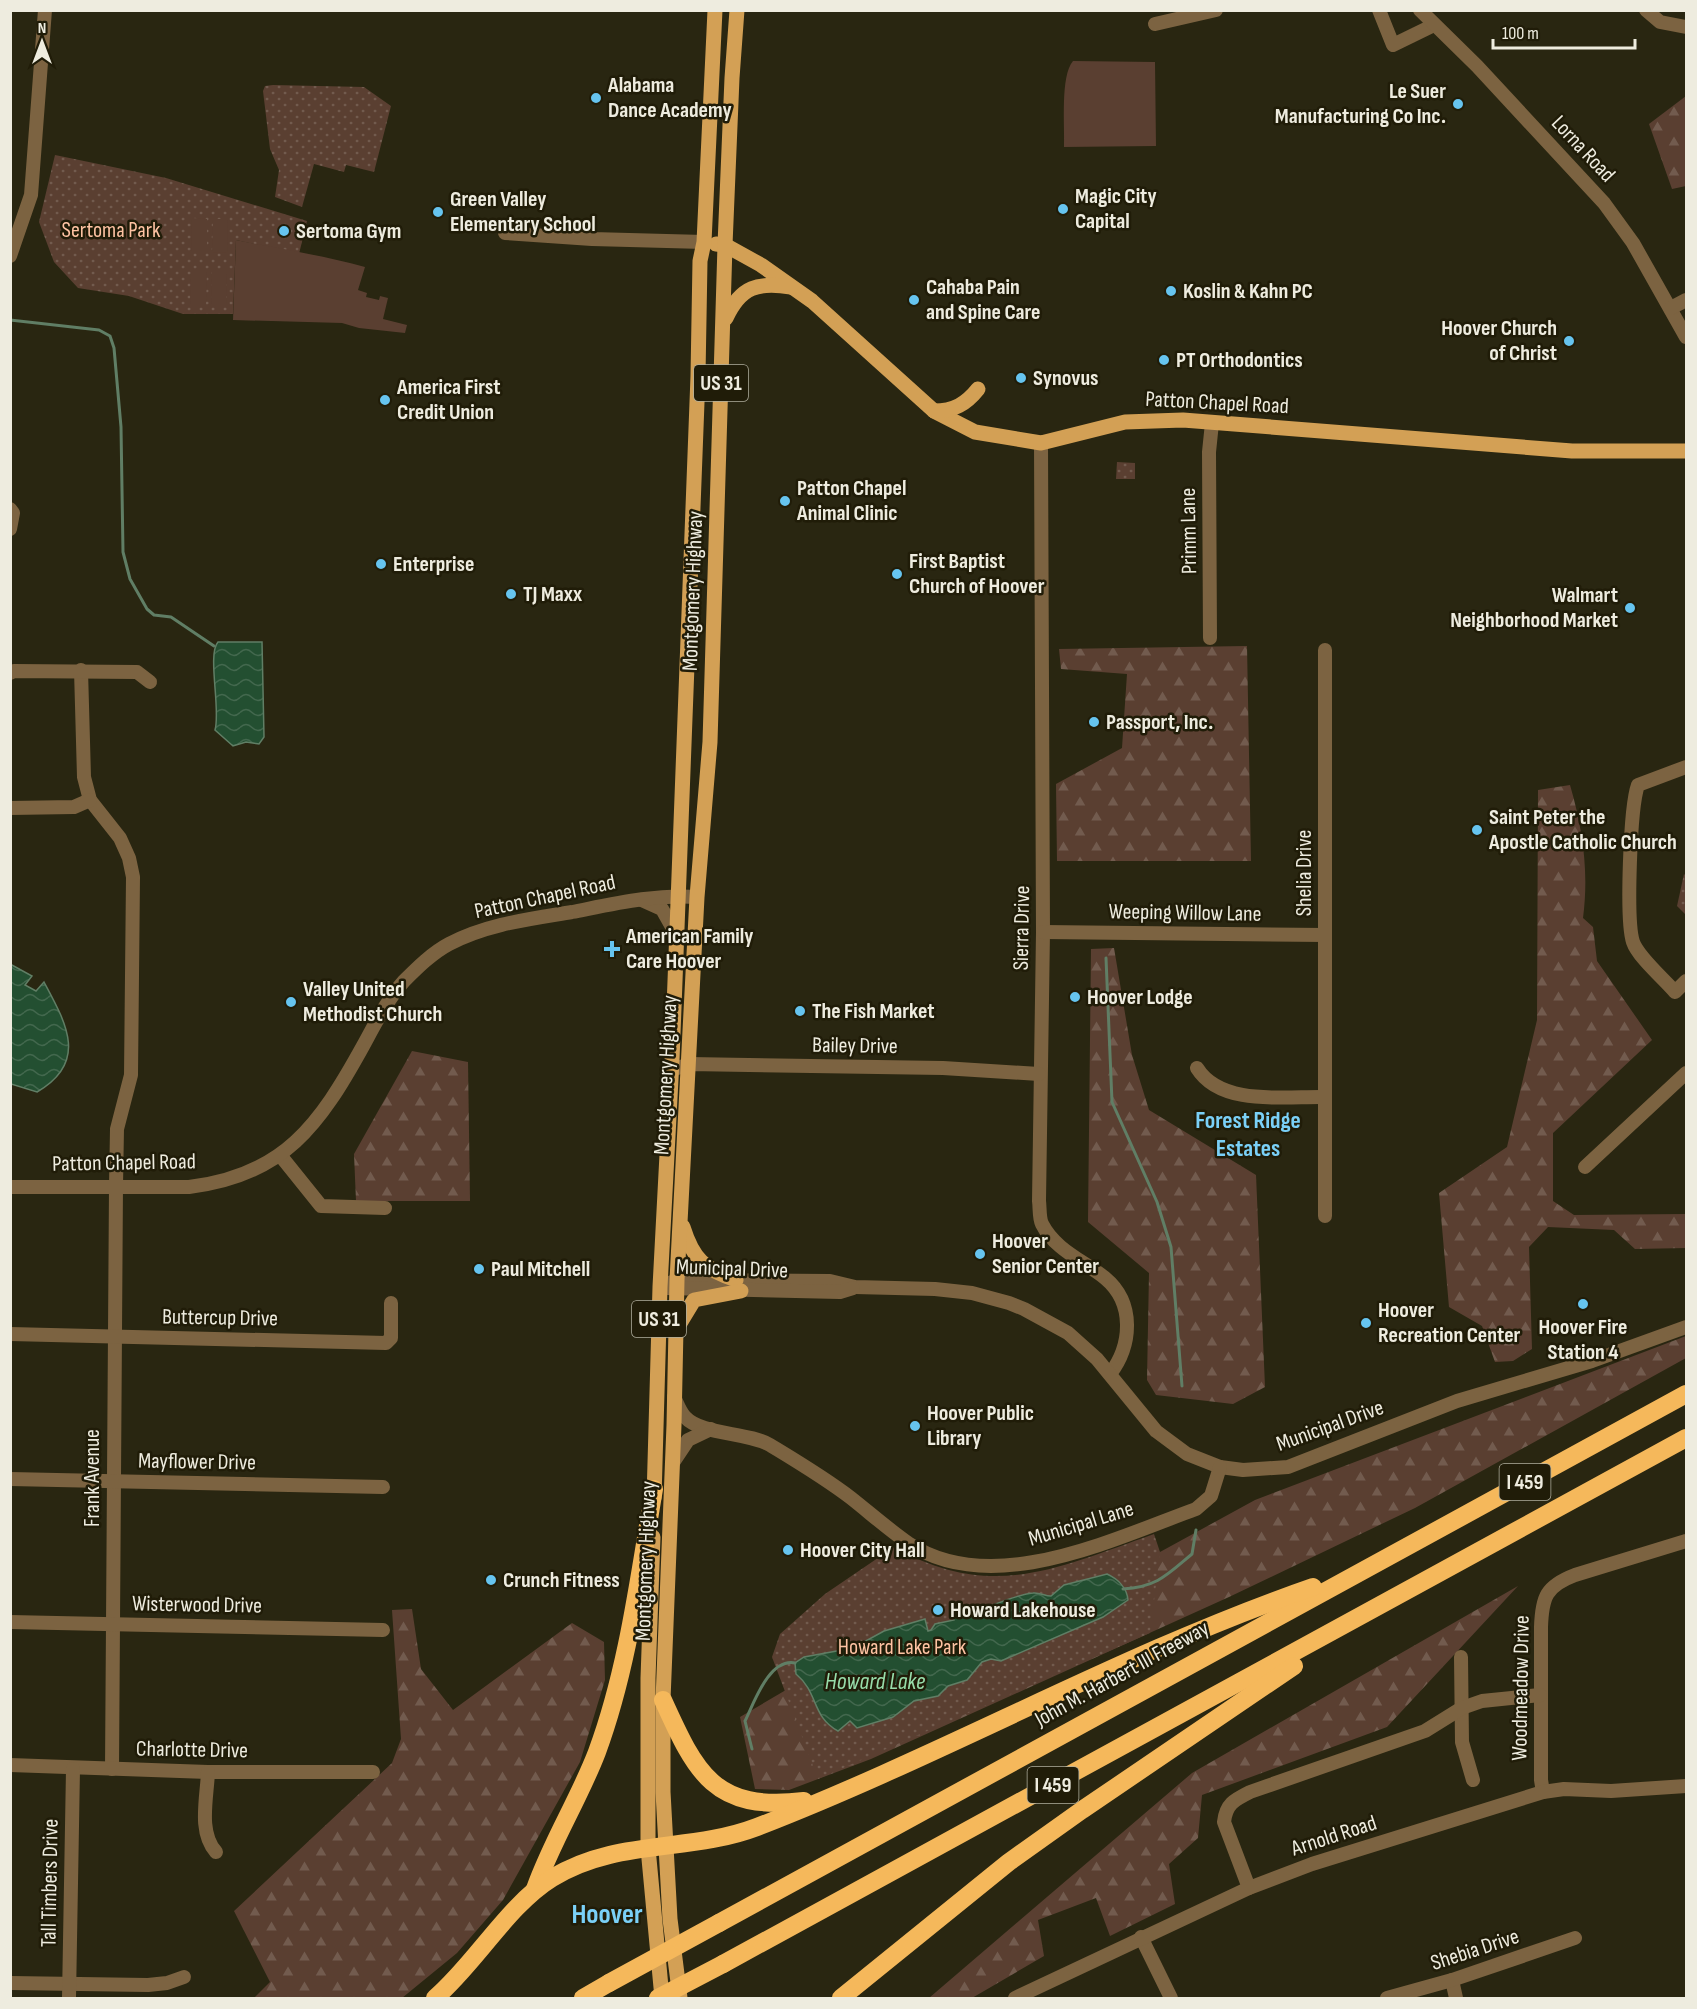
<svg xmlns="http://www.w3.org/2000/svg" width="1697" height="2009" font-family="'Sofia Sans Condensed',sans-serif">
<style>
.forest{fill:url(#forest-firs)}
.park{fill:url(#park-dots)}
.pitch{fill:#5a3f31}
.water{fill:url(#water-waves);stroke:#607e65;stroke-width:1.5}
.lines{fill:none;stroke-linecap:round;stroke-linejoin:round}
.stream{stroke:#607e65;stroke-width:3}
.minor{stroke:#7c6341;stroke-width:14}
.major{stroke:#d3a055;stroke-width:15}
.highway{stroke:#f5b85b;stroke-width:18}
.highway-bridge{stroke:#f5b85b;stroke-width:18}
.poi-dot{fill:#66c4ef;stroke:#201c08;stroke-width:2}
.labels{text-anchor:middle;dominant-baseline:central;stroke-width:5;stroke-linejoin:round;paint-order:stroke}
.shield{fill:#201c08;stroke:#b0ae9e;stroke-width:1.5}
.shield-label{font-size:21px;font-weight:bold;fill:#eeecdf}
.poi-label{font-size:22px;font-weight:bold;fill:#eeecdf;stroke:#201c08;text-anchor:start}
.street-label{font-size:22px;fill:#eeecdf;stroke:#201c08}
.park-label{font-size:22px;fill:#fec3a3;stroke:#201c08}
.neighbourhood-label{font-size:24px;font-weight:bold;fill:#7ad0f7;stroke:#201c08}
.water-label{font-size:24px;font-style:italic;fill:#97ddaa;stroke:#201c08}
.district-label{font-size:28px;font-weight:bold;fill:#7ad0f7;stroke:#201c08}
</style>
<defs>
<pattern id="forest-firs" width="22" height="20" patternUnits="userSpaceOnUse" patternTransform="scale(1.5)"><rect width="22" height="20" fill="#5a3f31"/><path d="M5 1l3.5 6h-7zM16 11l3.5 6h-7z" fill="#725b4e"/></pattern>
<pattern id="park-dots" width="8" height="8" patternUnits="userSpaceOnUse" patternTransform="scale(1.5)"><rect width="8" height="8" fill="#5a3f31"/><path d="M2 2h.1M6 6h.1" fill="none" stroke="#725b4e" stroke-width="1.8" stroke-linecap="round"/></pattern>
<pattern id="water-waves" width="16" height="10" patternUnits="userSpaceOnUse" patternTransform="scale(1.5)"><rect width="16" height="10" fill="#234f31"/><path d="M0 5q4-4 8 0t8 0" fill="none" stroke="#43684e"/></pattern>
</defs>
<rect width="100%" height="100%" fill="#292611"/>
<g class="forest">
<polygon points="1686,96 1686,186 1672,189 1649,124"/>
<polygon points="1247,646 1251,861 1057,861 1056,784 1122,748 1127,674 1061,669 1059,649"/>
<path d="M1570,785c13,45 19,87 13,133l10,9 4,34 55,79 -99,93v68l21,14 112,-1v34l-51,1 -21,-19 -66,-3 -19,20 3,102 -19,12 -18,1 -13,-36 -33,-19 -10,-114 68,-46 30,-127 1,-230z"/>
<polygon points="1114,948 1132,1055 1149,1110 1256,1175 1265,1387 1233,1404 1156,1395 1147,1380 1149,1273 1088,1222 1091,949"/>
<polygon points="412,1051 468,1062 470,1201 356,1201 354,1154"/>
<polygon points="1686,1336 1686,1358 1415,1508 1229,1597 871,1759 789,1790 755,1789 740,1717 803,1680 1128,1600 1160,1552 1255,1500"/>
<polygon points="1518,1586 1387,1727 1202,1795 1198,1838 1169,1864 1175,1904 1110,1936 1096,1898 1038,1920 1044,1956 972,1998 929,1998 1192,1773"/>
<polygon points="412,1609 421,1669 453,1710 572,1623 604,1642 605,1680 580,1762 503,1900 457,1953 402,1998 254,1998 270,1982 234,1911 392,1763 401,1739 392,1610"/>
</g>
<g class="park">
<polygon points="273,85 364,87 391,106 374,172 346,165 344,172 314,164 302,207 275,197 279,170 270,149 263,91 265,86"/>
<polygon points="55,155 166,178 307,221 299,254 236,240 233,314 183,314 129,296 78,288 54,262 39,222"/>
<polygon points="1117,462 1135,463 1135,479 1116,479"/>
<polygon points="1684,874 1686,876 1686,915 1677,906"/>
<path d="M1154,1534l6,18 -10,81 -332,146 -46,-122 8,-23 45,-40 69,-47c98,55 163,21 260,-13z"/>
</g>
<g class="pitch">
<path d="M1073,61l82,1 1,84 -92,1c1,-20 -4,-71 9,-86z"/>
<polygon points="192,218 207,219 207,252 191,252"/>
<polygon points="213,219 228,219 227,253 212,252"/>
<path d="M236,240c43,9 86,15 129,27l-7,23 9,3 -1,4 13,3 1,-4 8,2 -5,21 24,6 -2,8 -46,-5 -17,-5 -109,-3z"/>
<polygon points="191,271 207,271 206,305 190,305"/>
<polygon points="212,271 227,271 226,305 211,305"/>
</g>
<g class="water">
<path d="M218,642h44l2,95 -5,7 -13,-2 -13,4 -18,-16c6,-20 -8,-76 3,-88z"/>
<path d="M10,964l22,12 -7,9 11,6 8,-9c22,41 45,80 -7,110l-26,-8z"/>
<path d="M1107,1574c11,5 20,14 21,26l-25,17 -102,44 -10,-2 -9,3 -15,18 -19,6 -10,10 -24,5 -21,16 -36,11 -7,-7 -12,10c-27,-15 -19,-38 -42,-57l-1,-11 9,-6 49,-9 31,-17 41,-12 3,12 3,-1 4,-6 19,-4 -1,-4c27,-1 52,-20 80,-23 6,-1 12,3 18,3l13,-11z"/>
</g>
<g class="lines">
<g class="stream">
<polyline points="10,320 99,330 110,336 114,348 121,427 123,552 130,579 147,609 154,615 171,617 214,646"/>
<polyline points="1106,958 1112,1102 1157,1202 1171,1247 1182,1386"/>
<path d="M1123,1589c34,-2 44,-14 69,-35l4,-24"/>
<path d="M752,1749l-7,-28c9,-18 24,-63 50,-58"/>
</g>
<g class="minor">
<polyline points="1379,10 1393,45 1434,25"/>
<polyline points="1420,10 1477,66 1604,203 1633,243 1686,337"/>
<polyline points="1646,10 1660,22 1686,27"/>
<polyline points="1155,24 1216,10"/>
<polyline points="505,233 592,239 704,242"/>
<polyline points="10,256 31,195 45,10"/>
<polyline points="1671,308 1686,300"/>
<path d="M1041,443l2,489 -4,269c1,7 0,17 3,23 13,26 42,37 63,54 30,25 27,67 5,96"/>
<polyline points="10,509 13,513 10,529"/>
<polyline points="1210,638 1209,452 1212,423"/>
<polyline points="81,670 84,777 90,800 120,838 129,858 133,877 131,1075 117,1129 116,1186 112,1769"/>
<polyline points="10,673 14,671 137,672 150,682"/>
<path d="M1686,767l-48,18c-8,22 -12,136 -5,157 5,15 31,37 42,50l11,-11"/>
<polyline points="10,808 74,807 90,800"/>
<polyline points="642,900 662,909 676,934"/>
<polyline points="1043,932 1325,935"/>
<path d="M1197,1068c24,39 90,28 128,29"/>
<polyline points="672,1070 689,1064 943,1068 1039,1074"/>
<polyline points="280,1155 321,1206 385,1208"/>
<polyline points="1585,1167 1686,1073"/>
<path d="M10,1187h179c95,-11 131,-63 174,-141 12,-22 24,-46 41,-65 13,-13 28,-28 45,-37 38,-20 81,-25 123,-32 41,-8 83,-18 125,-15"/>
<polyline points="1325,1216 1325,650"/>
<polyline points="660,1287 677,1280 830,1281 855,1287 935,1289 972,1293 1009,1303 1024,1309 1068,1333 1097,1359 1156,1431 1187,1454 1220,1467 1243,1470 1288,1467 1457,1401 1592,1361 1686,1327"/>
<polyline points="666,1288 840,1292 853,1288"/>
<polyline points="10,1334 386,1343 391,1338 391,1303"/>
<path d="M674,1397c3,6 6,15 11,20 16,18 63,15 85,28 28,17 55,33 81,53 19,15 37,31 57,45 84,56 205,-4 288,-34l15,-13 9,-29"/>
<polyline points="672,1464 688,1440 711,1429"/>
<polyline points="10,1479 383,1487"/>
<polyline points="10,1622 383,1630"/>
<polyline points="1461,1657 1462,1742 1473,1780"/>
<polyline points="10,1765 208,1772 373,1772"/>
<path d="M208,1772c-1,26 -10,60 8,80"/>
<path d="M1543,1792l-2,-12v-153c1,-30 5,-41 34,-52l111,-34"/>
<path d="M1249,1888l-25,-66c2,-18 10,-22 26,-30l175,-61 37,-23 20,-7 58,-6"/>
<polyline points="1141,1937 1171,1998"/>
<polyline points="1452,1980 1456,1998"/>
<polyline points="10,1983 148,1985 167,1983 184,1977"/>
<polyline points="69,1998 73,1769"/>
<polyline points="1015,1998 1249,1888 1312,1864 1543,1792 1564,1789 1611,1791 1686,1786"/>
<polyline points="1387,1998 1452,1980 1575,1938"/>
</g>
<g class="major">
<polyline points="716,244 725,245 761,265 812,301 934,411 975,432 1041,443 1125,422 1183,420 1572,451 1686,451"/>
<path d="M726,318c15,-32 32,-36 65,-31"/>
<path d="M934,411c20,0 32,-7 44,-22"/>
<path d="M683,1227c10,32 21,42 53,53"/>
<polyline points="677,1328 694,1300 741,1291"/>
<polyline points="654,1498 660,1287 672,1060 698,376 700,261 704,242 715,10"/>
<polyline points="653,1537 648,1678 648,1848 662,1998"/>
<polyline points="680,1998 670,1919 663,1792 663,1700 674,1425 677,1280 697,897 710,742 725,245 732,78 737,10"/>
</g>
<g class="highway">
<path d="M663,1700c33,73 51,112 141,101"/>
<path d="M535,1889c17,-48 44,-90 62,-137 31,-84 42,-175 57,-263"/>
<polyline points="719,1923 1686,1394"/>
<polyline points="723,1964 1686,1438"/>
<path d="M435,1998c40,-34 73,-93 117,-120 65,-40 137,-25 205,-51 189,-73 365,-174 556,-240"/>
<polyline points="583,1998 609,1983"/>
<polyline points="841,1998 1009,1862 1082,1810 1294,1666"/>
</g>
<g class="highway-bridge">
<polyline points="609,1983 719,1923"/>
<polyline points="658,1998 723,1964"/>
</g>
</g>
<g class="poi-dot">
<circle cx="596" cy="98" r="6"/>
<circle cx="1458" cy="104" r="6"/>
<circle cx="1063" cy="209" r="6"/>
<circle cx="438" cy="212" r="6"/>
<circle cx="284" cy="231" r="6"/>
<circle cx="1171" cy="291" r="6"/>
<circle cx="914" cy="300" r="6"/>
<circle cx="1569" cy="341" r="6"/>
<circle cx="1164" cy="360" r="6"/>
<circle cx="1021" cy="378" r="6"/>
<circle cx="385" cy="400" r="6"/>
<circle cx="785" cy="501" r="6"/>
<circle cx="381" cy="564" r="6"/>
<circle cx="897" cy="574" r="6"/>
<circle cx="511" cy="594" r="6"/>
<circle cx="1630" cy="608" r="6"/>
<circle cx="1094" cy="722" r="6"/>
<circle cx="1477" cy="830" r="6"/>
<path d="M609 940h6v6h6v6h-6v6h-6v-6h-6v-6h6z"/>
<circle cx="1075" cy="997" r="6"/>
<circle cx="291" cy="1002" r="6"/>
<circle cx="800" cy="1011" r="6"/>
<circle cx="980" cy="1254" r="6"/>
<circle cx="479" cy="1269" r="6"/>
<circle cx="1583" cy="1304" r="6"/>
<circle cx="1366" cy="1323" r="6"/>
<circle cx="915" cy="1426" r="6"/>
<circle cx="788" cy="1550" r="6"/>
<circle cx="491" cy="1580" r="6"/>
<circle cx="938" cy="1610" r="6"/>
</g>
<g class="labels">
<g class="shield">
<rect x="694" y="365" width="54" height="36" rx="4.5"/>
<rect x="632" y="1301" width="54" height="36" rx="4.5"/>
<rect x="1499.5" y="1464" width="51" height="36" rx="4.5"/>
<rect x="1027.5" y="1767" width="51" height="36" rx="4.5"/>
</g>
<g class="shield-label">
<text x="721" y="383">US 31</text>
<text x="659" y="1319">US 31</text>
<text x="1525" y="1482">I 459</text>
<text x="1053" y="1785">I 459</text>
</g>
<g class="poi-label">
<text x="608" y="85">Alabama<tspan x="608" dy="25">Dance Academy</tspan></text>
<text x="1446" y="91" text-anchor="end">Le Suer<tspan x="1446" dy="25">Manufacturing Co Inc.</tspan></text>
<text x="1075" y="196">Magic City<tspan x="1075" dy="25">Capital</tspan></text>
<text x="450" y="199">Green Valley<tspan x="450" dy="25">Elementary School</tspan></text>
<text x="296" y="231">Sertoma Gym</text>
<text x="926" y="287">Cahaba Pain<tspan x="926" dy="25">and Spine Care</tspan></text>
<text x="1183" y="291">Koslin &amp; Kahn PC</text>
<text x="1557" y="328" text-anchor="end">Hoover Church<tspan x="1557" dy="25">of Christ</tspan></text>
<text x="1176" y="360">PT Orthodontics</text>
<text x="1033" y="378">Synovus</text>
<text x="397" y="387">America First<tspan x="397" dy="25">Credit Union</tspan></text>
<text x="797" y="488">Patton Chapel<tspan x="797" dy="25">Animal Clinic</tspan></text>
<text x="909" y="561">First Baptist<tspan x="909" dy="25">Church of Hoover</tspan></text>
<text x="393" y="564">Enterprise</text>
<text x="523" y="594">TJ Maxx</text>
<text x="1618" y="595" text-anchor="end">Walmart<tspan x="1618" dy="25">Neighborhood Market</tspan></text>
<text x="1106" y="722">Passport, Inc.</text>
<text x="1489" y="817">Saint Peter the<tspan x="1489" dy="25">Apostle Catholic Church</tspan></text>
<text x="626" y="936">American Family<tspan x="626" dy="25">Care Hoover</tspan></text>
<text x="303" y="989">Valley United<tspan x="303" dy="25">Methodist Church</tspan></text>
<text x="1087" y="997">Hoover Lodge</text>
<text x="812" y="1011">The Fish Market</text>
<text x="992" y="1241">Hoover<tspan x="992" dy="25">Senior Center</tspan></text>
<text x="491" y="1269">Paul Mitchell</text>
<text x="1378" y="1310">Hoover<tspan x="1378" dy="25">Recreation Center</tspan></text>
<text x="1583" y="1327" text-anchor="middle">Hoover Fire<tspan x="1583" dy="25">Station 4</tspan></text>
<text x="927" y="1413">Hoover Public<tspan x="927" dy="25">Library</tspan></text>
<text x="800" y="1550">Hoover City Hall</text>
<text x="503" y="1580">Crunch Fitness</text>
<text x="950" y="1610">Howard Lakehouse</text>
</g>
<g class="street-label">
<text transform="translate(1583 149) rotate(47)">Lorna Road</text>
<text transform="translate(1217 403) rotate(3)">Patton Chapel Road</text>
<text transform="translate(1189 531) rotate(-91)">Primm Lane</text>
<text transform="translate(693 591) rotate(-88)">Montgomery Highway</text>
<text transform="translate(1304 873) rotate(-90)">Shelia Drive</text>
<text transform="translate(545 897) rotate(-12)">Patton Chapel Road</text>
<text transform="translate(1185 913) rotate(1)">Weeping Willow Lane</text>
<text transform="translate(1022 928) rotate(-89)">Sierra Drive</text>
<text transform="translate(855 1046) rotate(1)">Bailey Drive</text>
<text transform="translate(666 1075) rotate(-87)">Montgomery Highway</text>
<text transform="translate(124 1163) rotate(-1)">Patton Chapel Road</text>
<text transform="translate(732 1269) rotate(2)">Municipal Drive</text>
<text transform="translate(220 1318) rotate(1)">Buttercup Drive</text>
<text transform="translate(1330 1426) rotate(-20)">Municipal Drive</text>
<text transform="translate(197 1462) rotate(1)">Mayflower Drive</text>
<text transform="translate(92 1478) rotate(-90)">Frank Avenue</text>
<text transform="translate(1081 1524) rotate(-17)">Municipal Lane</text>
<text transform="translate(646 1561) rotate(-88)">Montgomery Highway</text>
<text transform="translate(197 1605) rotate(1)">Wisterwood Drive</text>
<text transform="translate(1122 1674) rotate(-29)">John M. Harbert III Freeway</text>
<text transform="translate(1521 1688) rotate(-89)">Woodmeadow Drive</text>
<text transform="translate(192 1750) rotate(1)">Charlotte Drive</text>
<text transform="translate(1334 1836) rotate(-18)">Arnold Road</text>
<text transform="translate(50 1883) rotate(-89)">Tall Timbers Drive</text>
<text transform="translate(1475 1950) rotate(-18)">Shebia Drive</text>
</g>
<g class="park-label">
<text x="111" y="230">Sertoma Park</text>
<text x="902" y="1647">Howard Lake Park</text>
</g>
<g class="neighbourhood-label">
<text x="1248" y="1120">Forest Ridge<tspan x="1248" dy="28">Estates</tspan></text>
</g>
<g class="water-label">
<text x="875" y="1681">Howard Lake</text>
</g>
<g class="district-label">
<text x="607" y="1914">Hoover</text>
</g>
</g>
<rect width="1697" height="2009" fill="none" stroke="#eeecdf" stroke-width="24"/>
<g transform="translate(42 42)" stroke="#201c08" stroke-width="4.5" paint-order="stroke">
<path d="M0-4.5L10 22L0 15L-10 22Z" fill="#eeecdf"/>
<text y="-9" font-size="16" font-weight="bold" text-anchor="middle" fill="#eeecdf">N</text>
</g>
<path d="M1493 39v9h142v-9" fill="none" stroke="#eeecdf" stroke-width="3"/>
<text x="1502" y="39" font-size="18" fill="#eeecdf" stroke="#201c08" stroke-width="4.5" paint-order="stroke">100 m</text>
</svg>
